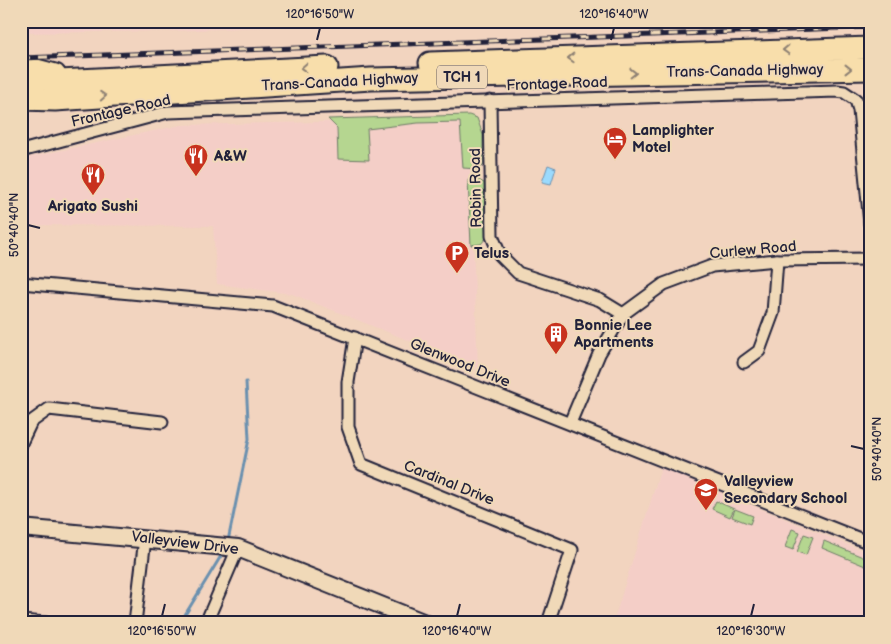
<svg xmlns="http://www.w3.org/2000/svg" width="891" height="644" font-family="'Balsamiq Sans',sans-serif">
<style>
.built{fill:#f4cec7}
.green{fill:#b5d690;stroke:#6c7c66}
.water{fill:#9bdafd;stroke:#6b90af}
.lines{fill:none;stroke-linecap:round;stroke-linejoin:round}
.stream{stroke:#6b90af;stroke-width:3}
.street-casing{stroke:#22223b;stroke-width:15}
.secondary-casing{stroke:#22223b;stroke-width:20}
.highway-casing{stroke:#22223b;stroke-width:25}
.street{stroke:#f0d9b8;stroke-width:11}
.secondary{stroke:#f0d9b8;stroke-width:16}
.highway{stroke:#f8deab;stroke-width:21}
.rail-casing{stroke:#22223b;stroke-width:5}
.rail{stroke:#f0d9b8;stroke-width:3;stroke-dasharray:9;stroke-linecap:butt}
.oneway{stroke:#8d8073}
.ticks{fill:none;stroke:#22223b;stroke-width:2}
.labels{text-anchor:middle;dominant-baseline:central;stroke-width:4;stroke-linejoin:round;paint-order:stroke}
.shield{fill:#f0d9b8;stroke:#605960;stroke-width:1}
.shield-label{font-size:14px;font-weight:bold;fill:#22223b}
.street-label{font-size:15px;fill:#22223b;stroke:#f0d9b8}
.poi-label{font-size:15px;font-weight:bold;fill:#22223b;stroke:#f0d9b8;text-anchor:start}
.neatline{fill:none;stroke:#22223b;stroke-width:2}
.ticks-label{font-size:12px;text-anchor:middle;fill:#22223b}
</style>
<rect width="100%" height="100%" fill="#f2d4bf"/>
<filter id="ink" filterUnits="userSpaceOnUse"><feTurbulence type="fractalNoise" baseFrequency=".02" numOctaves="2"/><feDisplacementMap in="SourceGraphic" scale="10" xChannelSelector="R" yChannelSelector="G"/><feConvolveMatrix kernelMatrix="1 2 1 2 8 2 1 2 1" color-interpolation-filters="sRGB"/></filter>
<g filter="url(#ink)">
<g class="built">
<polygon points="21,21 399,21 175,31 21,33"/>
<polygon points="468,119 478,368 292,294 217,284 213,226 21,225 21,159 181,125"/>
<polygon points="661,468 870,554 870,623 613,623"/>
</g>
<g class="green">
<polygon points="469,115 477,118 483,135 483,166 477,169 463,168 460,122 418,123 367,129 369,160 338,159 337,128 328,119"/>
<polygon points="477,179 484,183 486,238 481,244 471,245 468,180"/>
<polygon points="716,501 734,509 730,517 712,509"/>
<polygon points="735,509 753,516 750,524 732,517"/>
<polygon points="792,529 800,532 793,550 785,547"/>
<polygon points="804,534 813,537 806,555 797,552"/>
<polygon points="824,541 870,560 870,568 822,548"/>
</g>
<polygon class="water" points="548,165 556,168 551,184 542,182"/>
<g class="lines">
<g class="stream">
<polyline points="228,541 249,439 246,382"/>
<polyline points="180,623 224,551"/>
</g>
<defs>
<g id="street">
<polyline points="490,101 492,236 500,255 518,273 600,300 623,314"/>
<polyline points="21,151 168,112 837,91 844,92 856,100 859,110 870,224"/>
<polyline points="21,283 273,306 870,543"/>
<polyline points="355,338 348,382 348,427 361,464 572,550 548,623"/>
<polyline points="744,362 759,351 773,313 777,260"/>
<polyline points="570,423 599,354 623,314 664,284 712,266 777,260 870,259"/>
<polyline points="21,443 31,422 49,409 162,422"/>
<polyline points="21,621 46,623"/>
<polyline points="135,623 145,538"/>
<polyline points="206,623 238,548"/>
</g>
<polyline id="secondary" points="21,528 238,548 425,623"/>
<g id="highway">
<polyline points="430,63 870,48"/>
<polyline points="21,66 55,75"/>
<polyline points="21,83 327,67"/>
<polyline points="21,99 55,100 371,79 870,69"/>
</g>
</defs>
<use href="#street" class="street-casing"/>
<use href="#secondary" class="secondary-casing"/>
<use href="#highway" class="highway-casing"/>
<use href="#street" class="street"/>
<use href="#secondary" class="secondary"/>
<use href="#highway" class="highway"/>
<defs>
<polyline id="rail" points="21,58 870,27"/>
</defs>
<use href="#rail" class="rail-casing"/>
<use href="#rail" class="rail"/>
</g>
<defs><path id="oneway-chevron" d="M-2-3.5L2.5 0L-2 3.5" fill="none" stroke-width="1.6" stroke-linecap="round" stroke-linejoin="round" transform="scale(1.25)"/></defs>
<g class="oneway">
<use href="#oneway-chevron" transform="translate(786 50) rotate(178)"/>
<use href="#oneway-chevron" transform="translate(571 58) rotate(178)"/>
<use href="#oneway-chevron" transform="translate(304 68) rotate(177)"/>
<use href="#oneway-chevron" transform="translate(848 69)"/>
<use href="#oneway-chevron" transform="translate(633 73) rotate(-1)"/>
<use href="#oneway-chevron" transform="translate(103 96) rotate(-4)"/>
</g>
</g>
<path class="ticks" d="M317,40l3,-12M611,40l3,-12M28,225l12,3M851,446l13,3M162,616l3,-12M457,616l3,-12M751,616l3,-12"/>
<defs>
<symbol id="hotel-pin" viewBox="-11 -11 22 30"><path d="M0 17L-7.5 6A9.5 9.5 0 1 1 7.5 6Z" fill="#c8321e" stroke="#f0d9b8"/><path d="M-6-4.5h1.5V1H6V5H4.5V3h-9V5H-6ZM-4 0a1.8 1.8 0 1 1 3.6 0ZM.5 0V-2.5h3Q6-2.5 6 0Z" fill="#fff"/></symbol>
<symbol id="restaurant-pin" viewBox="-11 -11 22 30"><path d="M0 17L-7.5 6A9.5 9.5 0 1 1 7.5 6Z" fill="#c8321e" stroke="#f0d9b8"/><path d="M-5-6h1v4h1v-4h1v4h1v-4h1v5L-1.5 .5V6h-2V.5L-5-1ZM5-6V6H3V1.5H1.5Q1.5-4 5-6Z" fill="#fff"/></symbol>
<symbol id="parking-pin" viewBox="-11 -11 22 30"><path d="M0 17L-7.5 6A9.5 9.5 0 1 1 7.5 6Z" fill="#c8321e" stroke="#f0d9b8"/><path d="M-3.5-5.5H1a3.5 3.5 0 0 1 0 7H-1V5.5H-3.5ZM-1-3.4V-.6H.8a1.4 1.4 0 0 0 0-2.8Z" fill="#fff"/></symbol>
<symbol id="building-pin" viewBox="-11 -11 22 30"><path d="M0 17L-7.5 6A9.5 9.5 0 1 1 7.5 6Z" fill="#c8321e" stroke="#f0d9b8"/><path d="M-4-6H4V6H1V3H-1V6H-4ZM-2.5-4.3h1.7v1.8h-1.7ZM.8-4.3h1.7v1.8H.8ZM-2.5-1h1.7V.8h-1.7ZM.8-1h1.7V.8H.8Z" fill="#fff"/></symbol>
<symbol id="school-pin" viewBox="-11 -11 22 30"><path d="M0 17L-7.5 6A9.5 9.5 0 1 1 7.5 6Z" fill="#c8321e" stroke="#f0d9b8"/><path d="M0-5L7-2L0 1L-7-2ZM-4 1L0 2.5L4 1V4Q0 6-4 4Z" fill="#fff"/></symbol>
</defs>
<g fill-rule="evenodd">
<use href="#hotel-pin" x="601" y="125" width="28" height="38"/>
<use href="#restaurant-pin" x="182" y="142" width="28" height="38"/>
<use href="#restaurant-pin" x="79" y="161" width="28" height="38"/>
<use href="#parking-pin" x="443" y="239" width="28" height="38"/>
<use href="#building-pin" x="542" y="320" width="28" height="38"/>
<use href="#school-pin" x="692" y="476" width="28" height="38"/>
</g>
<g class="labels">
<rect class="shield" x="437" y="65.5" width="50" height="23" rx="4"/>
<g class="shield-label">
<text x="462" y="77">TCH 1</text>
</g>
<g class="street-label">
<text transform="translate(745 71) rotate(-1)">Trans-Canada Highway</text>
<text transform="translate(340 82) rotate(-3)">Trans-Canada Highway</text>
<text transform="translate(557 84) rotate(-2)">Frontage Road</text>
<text transform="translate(121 111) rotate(-13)">Frontage Road</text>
<text transform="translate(476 188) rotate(-91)">Robin Road</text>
<text transform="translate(753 250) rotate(-5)">Curlew Road</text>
<text transform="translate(460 363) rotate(22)">Glenwood Drive</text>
<text transform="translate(449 483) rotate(22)">Cardinal Drive</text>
<text transform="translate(185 543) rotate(7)">Valleyview Drive</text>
</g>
<g class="poi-label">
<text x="632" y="130">Lamplighter<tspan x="632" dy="17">Motel</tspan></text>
<text x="214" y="156">A&amp;W</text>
<text x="93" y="206" text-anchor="middle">Arigato Sushi</text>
<text x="474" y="253">Telus</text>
<text x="574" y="325">Bonnie Lee<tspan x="574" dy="17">Apartments</tspan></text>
<text x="724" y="481">Valleyview<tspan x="724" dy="17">Secondary School</tspan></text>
</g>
</g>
<rect width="891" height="644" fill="none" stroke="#f0d9b8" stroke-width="55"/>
<rect x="28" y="28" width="836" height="588" class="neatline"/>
<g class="ticks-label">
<text x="320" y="18">120°16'50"W</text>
<text x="614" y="18">120°16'40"W</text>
<text transform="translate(14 225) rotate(-90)" y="4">50°40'40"N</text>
<text transform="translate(877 449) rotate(-90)" y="4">50°40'40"N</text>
<text x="162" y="635">120°16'50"W</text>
<text x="457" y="635">120°16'40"W</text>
<text x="751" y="635">120°16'30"W</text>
</g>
</svg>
